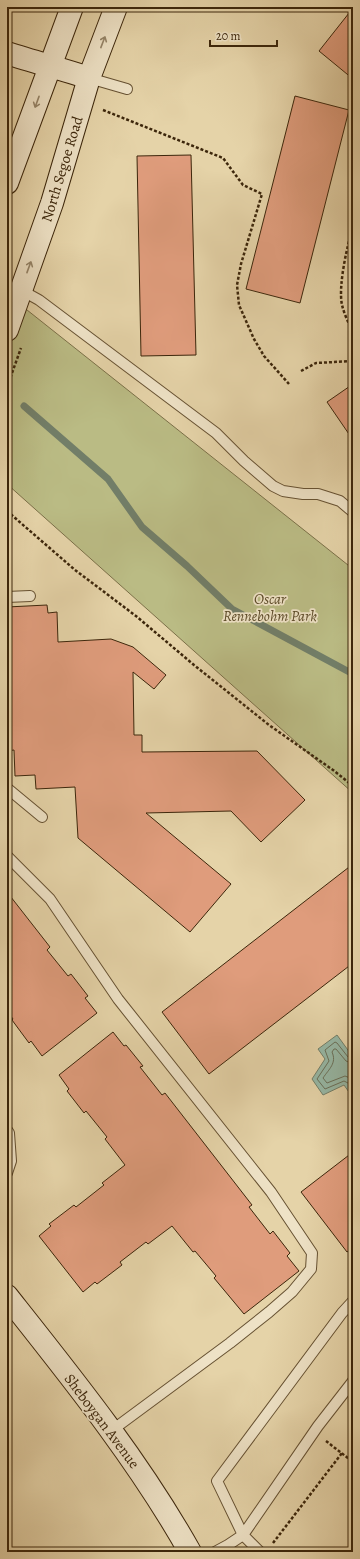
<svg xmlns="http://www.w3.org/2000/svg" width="360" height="1559" font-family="Alegreya,serif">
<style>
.green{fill:#babb84;stroke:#7b7048}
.water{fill:#96b8a6;stroke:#727e68}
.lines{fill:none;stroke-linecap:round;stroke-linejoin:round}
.shore{stroke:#696f58;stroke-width:1}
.stream{stroke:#727e68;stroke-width:7}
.building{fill:#df9c7c;stroke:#3c260b}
.lane-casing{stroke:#665132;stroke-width:12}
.secondary-casing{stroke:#3c260b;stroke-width:24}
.path{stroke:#3c260b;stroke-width:2.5;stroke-dasharray:3 2;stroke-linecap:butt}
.lane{stroke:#eee2c6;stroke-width:10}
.secondary{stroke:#eee2c6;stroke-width:22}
.oneway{stroke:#958468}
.labels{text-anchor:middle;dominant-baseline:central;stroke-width:3.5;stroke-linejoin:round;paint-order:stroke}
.street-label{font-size:15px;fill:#3c260b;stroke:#eee2c6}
.park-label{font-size:15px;font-style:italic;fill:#5c4b29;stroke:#eee2c6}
</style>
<rect width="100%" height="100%" fill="#e5d3a8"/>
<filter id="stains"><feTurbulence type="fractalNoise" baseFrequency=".005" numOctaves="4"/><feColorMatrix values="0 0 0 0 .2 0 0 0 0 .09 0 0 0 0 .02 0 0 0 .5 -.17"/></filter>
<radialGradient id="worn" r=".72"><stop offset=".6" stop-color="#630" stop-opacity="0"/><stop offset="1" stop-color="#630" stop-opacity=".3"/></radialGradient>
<polygon class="green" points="17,302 353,569 353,793 7,484 7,330"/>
<polygon class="water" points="337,1035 353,1057 353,1094 351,1095 344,1085 323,1095 312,1079 325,1059 318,1049"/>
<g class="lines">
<g class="shore">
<polyline points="353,1059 348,1057 337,1043 335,1042 325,1050 329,1061 317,1079 325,1089 344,1081 348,1083 353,1090"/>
<path d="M353,1064l-7,-3 -10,-12h-2l-2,3c5,11 -3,17 -9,26l4,5 18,-7 5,2 3,4"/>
</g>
<polyline class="stream" points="24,406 108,479 142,527 187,566 232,609 353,674"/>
</g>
<g class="building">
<polygon points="353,8 353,79 319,51"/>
<polygon points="295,96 349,110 300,303 246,289"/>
<polygon points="191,155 196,355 141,356 137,156"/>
<polygon points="353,384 353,440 327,402"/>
<polygon points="47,605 48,613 57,612 58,642 111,639 133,647 166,675 154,689 133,672 134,735 142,735 142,752 257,751 305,800 261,842 231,811 146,813 231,884 190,932 78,838 75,787 36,789 35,775 15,776 14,750 7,751 7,607"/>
<polygon points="353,864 353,963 209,1074 162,1012"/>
<polygon points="7,892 50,947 47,950 68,976 71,974 88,996 85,998 97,1013 42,1056 31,1041 29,1043 12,1020 13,1019 7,1011"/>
<polygon points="113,1032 124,1046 126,1045 143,1066 140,1067 162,1095 165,1093 252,1205 249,1207 270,1234 273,1231 290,1253 287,1256 299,1271 244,1314 214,1278 216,1276 195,1251 193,1252 172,1226 148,1244 146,1242 120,1262 122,1265 97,1284 95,1282 83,1292 39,1236 51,1226 49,1224 74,1205 76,1207 104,1185 102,1183 125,1165 105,1139 107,1137 86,1111 84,1113 67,1091 69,1089 59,1075"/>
<polygon points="353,1152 353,1248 347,1252 301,1192"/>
</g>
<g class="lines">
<defs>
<g id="lane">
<polyline points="89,78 127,89"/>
<polyline points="21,290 39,300 216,433 244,461 273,486 283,491 303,494 318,494 340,501 353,512"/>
<polyline points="7,597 30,596"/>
<polyline points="7,788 42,817"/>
<polyline points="7,856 50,899 118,999 271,1192 312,1253 311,1269 292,1292 269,1312 230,1343 111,1431"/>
<polyline points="7,1130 9,1133 11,1161 7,1173"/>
<polyline points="215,1552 228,1545 243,1535 217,1481 342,1313 353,1301"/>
<polyline points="260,1552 243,1535 318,1426 353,1381"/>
</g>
<g id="secondary">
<path d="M7,53c27,9 55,16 82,25"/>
<polyline points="7,183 72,7"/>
<polyline points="7,330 52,203 89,78 116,7"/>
<path d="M7,1296c65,82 132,165 183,256"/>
</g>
</defs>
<use href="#lane" class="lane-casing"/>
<use href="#secondary" class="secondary-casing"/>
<g class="path">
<polyline points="103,110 223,158 243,185 262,194 241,264 237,285 239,305 254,339 264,356 289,384"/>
<path d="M353,227c-6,19 -15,59 -11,78 2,8 6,18 11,26"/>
<polyline points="301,371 316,363 353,361"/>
<polyline points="7,387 21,348"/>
<polyline points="7,511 75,570 136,616 194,665 269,725 333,770 353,786"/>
<polyline points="326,1441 353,1462"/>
<polyline points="273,1543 342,1453"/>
</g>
<use href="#lane" class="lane"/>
<use href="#secondary" class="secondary"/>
</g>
<defs><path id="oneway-shaft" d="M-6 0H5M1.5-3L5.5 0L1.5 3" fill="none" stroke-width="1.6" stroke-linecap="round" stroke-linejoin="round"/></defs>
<g class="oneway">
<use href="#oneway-shaft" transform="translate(103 42) rotate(-69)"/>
<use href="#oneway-shaft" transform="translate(37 102) rotate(110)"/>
<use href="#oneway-shaft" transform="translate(29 267) rotate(-70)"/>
</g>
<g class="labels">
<g class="street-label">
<text transform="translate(62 169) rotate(-73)">North Segoe Road</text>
<text transform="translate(102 1421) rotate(53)">Sheboygan Avenue</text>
</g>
<g class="park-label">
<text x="270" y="599">Oscar<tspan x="270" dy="17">Rennebohm Park</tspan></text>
</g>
</g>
<rect width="360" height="1559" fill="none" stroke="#e5d3a8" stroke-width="24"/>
<rect x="8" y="8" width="344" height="1543" fill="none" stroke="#3c260b" stroke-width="2"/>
<rect x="12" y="12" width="336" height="1535" fill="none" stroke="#3c260b"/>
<path d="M210 40v6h67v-6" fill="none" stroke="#3c260b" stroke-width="2"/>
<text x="216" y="40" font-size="12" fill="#3c260b" stroke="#eee2c6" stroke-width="3" paint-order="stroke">20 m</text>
<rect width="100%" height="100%" filter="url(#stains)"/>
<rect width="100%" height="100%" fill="url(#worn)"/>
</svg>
